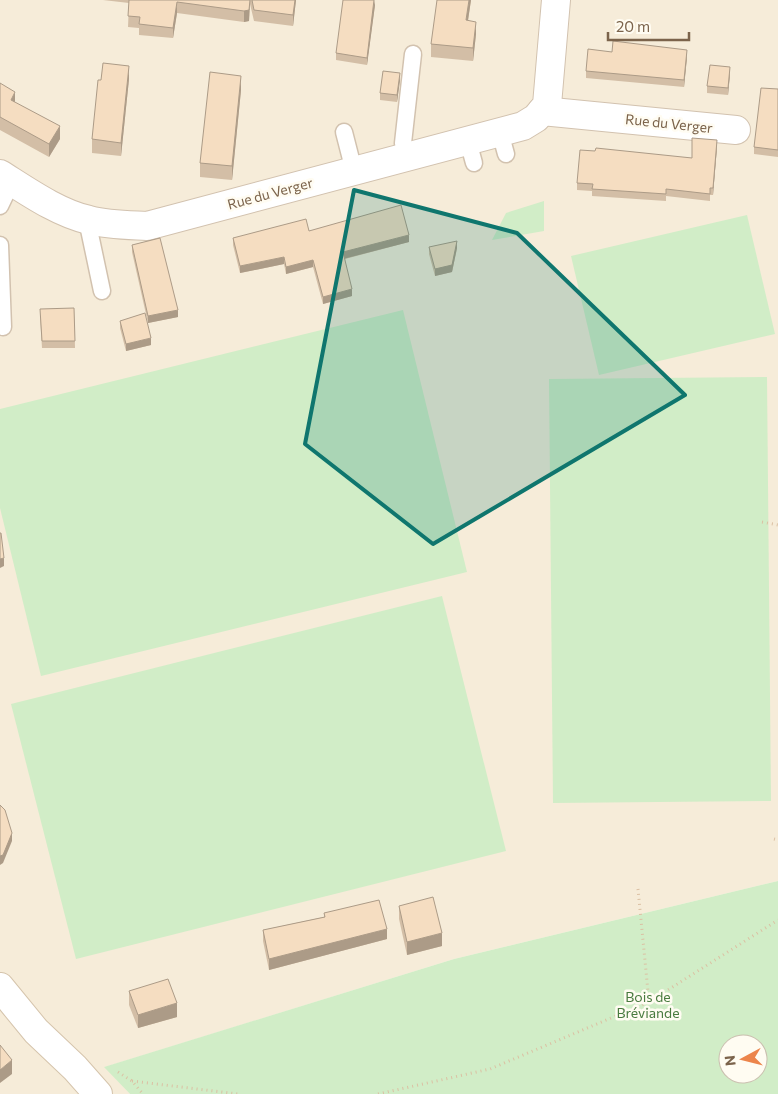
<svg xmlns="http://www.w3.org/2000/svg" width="778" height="1094" font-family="Commissioner,sans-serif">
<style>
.residential{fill:#f6ecd9}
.green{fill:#d1edc7;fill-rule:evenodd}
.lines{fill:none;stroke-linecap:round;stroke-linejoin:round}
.lane-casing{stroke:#d2c2af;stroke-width:19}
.street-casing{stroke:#d2c2af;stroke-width:30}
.secondary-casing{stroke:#d5c4ac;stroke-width:30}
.path{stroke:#dbc0a3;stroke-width:3;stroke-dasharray:1 4;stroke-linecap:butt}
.lane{stroke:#fff;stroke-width:16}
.street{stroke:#fff;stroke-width:28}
.secondary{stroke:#fff;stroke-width:28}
.wall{fill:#d3bea6}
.shaded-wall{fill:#ac9b87}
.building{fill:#f5ddc1;stroke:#ac9b87}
.marked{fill:#0f766e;fill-opacity:0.2;stroke:#0f766e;stroke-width:4;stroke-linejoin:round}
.labels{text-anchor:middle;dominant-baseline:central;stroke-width:5;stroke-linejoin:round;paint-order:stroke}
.street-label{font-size:14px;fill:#7b634b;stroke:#fffcf2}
.park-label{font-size:14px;fill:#497b3f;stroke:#fffcf2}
</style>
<rect width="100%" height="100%" fill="#fef9eb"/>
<polygon class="residential" points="0,0 778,0 778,881 454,959 105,1067 130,1094 0,1094"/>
<g class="green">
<polygon points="544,201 544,231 492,240 506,213"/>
<polygon points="747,215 775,334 599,375 571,256"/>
<polygon points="403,310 467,572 41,676 0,508 0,409"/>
<polygon points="767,377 771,801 553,803 549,379"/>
<polygon points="442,596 506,851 76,959 11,704"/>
<path d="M778,881v213h-648l-26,-27 350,-108zM728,1044h30v30h-30z"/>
</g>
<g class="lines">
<defs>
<g id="lane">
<polyline points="344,132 354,171"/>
<polyline points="500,132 506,154"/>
<polyline points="468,141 474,163"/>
<polyline points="406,157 403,143 413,54"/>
<polyline points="0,206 12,181"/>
<polyline points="87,220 102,291"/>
<polyline points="0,245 3,327"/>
</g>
<g id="street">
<polyline points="542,111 736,130"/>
<path d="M0,174c27,17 58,39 89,46 19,5 38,5 58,6l376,-100 13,-8 11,-13 9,-105"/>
</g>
<polyline id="secondary" points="0,987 36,1031 75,1068 98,1094"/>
</defs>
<use href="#lane" class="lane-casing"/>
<use href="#street" class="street-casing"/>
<use href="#secondary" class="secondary-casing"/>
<g class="path">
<polyline points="762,522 778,525"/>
<polyline points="774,839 778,840"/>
<polyline points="638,889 649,1002"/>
<polyline points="118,1072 132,1081 143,1094"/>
<polyline points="132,1081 238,1094"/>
<polyline points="378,1094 490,1069 649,1002 778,920"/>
</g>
<use href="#lane" class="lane"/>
<use href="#street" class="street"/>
<use href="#secondary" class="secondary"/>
</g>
<g class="wall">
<polygon points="103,0 296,0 293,26 254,21 250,4 249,21 244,22 177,13 173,38 139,35 139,28 128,27 129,3"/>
<polygon points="471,0 468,21 476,34 473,61 431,57 431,44"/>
<polygon points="375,5 367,65 336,60 336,53"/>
<polygon points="612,52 687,57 684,87 586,78 586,71"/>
<polygon points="730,74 728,95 707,93 707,86"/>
<polygon points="129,79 121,156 92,153 92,139"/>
<polygon points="400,80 397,102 380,100 380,93"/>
<polygon points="0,83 15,103 60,139 49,157 0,130"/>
<polygon points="778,89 778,157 754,154 754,147"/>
<polygon points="241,90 232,180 200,177 200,163"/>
<polygon points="717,147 713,195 710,195 710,201 666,196 666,201 592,196 592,191 577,190 577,183 595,151 692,158"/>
<polygon points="309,231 409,242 345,259 352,296 323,304 313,267 286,274 284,264 240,273 233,245 233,238"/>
<polygon points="132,245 178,317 148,323 132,252"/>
<polygon points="429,247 457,248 452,272 435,276 429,254"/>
<polygon points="74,308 75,348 42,348 40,316"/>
<polygon points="120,321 151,345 126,351 120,328"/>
<polygon points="399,906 442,946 407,955 399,919"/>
<polygon points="324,913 387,939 269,970 263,941 263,930 324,917"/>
<polygon points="129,991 177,1017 138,1028 129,1005"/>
</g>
<g class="shaded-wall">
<polygon points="250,0 249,21 244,22 244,11"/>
<polygon points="295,0 296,0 293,26 293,15"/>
<polygon points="374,0 375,5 367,65 367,58"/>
<polygon points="469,0 471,0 466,33 466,20"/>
<polygon points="177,2 177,13 173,38 173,28"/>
<polygon points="476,22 476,34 473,61 473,48"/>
<polygon points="687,50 687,57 684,87 684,80"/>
<polygon points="129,66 129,79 121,156 121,143"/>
<polygon points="730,67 730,74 728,95 728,88"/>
<polygon points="400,73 400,80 397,102 397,95"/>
<polygon points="241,76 241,90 232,180 232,166"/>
<polygon points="15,92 15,105 11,100"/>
<polygon points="60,126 60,139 49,157 49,144"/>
<polygon points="717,140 717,147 713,195 713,188"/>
<polygon points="409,235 409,242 343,259 343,252"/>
<polygon points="457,241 457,248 452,272 435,276 435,269"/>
<polygon points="284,257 284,264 240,273 240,266"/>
<polygon points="313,260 313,267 286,274 286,267"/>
<polygon points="352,289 352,296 323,304 323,297"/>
<polygon points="178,310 178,317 148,323 148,316"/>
<polygon points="151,338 151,345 126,351 126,344"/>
<polygon points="4,558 4,566 0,568 0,559"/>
<polygon points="12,833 12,841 3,863 0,865 0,856"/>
<polygon points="387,929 387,939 269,970 269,959"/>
<polygon points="442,933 442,946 407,955 407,942"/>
<polygon points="177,1003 177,1017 138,1028 138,1015"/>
<polygon points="12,1060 12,1074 0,1083 0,1070"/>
</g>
<g class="building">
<polygon points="129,0 250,0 249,10 244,11 177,2 173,28 139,24 140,17 128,16"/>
<polygon points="252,0 295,0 293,15 254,10"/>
<polygon points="343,0 374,0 367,58 336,53"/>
<polygon points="437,0 469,0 466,20 476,22 473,48 431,44"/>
<polygon points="613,41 687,50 684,80 586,71 588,49 612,52"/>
<polygon points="103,63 129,66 121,143 92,139 98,80 101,80"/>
<polygon points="710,65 730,67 728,88 707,86"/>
<polygon points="383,71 400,73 397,95 380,93"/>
<polygon points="210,72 241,76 232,166 200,163"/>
<polygon points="0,83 15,92 11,100 60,126 49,144 0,117"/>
<polygon points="761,88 778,89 778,150 754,147"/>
<polygon points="692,138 717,140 713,188 710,188 710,194 666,189 666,194 592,189 593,184 577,183 580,150 595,151 596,148 692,158"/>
<polygon points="401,205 409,235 343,252 352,289 323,297 313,260 286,267 284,257 240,266 233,238 306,219 309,231"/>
<polygon points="160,238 178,310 148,316 132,245"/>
<polygon points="457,241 452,265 435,269 429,247"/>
<polygon points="74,308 75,341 42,341 40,309"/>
<polygon points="145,313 151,338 126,344 120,321"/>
<polygon points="0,533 1,533 4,558 0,559"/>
<polygon points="0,805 5,810 12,833 3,855 0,856"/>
<polygon points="433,897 442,933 407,942 399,906"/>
<polygon points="379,900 387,929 269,959 263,930 325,917 324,913"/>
<polygon points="168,979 177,1003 138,1015 129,991"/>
<polygon points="0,1045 12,1060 0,1070"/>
</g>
<path class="marked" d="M354,190l163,43 168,162 -252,149 -128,-100z"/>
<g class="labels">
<g class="street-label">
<text transform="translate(669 123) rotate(6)">Rue du Verger</text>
<text transform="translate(270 193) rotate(-15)">Rue du Verger</text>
</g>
<g class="park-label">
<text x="648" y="996">Bois de<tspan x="648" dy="16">Bréviande</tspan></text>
</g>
</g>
<g transform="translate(743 1059) rotate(263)"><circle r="24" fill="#fffcf2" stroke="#cabfaf"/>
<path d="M0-4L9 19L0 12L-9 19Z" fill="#ec854b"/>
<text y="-8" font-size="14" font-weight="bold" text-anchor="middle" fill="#7b634b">N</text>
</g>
<path d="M608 32v8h81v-8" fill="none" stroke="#7b634b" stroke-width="2.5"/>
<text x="616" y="32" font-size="15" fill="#7b634b" stroke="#fffcf2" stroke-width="4" paint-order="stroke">20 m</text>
</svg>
